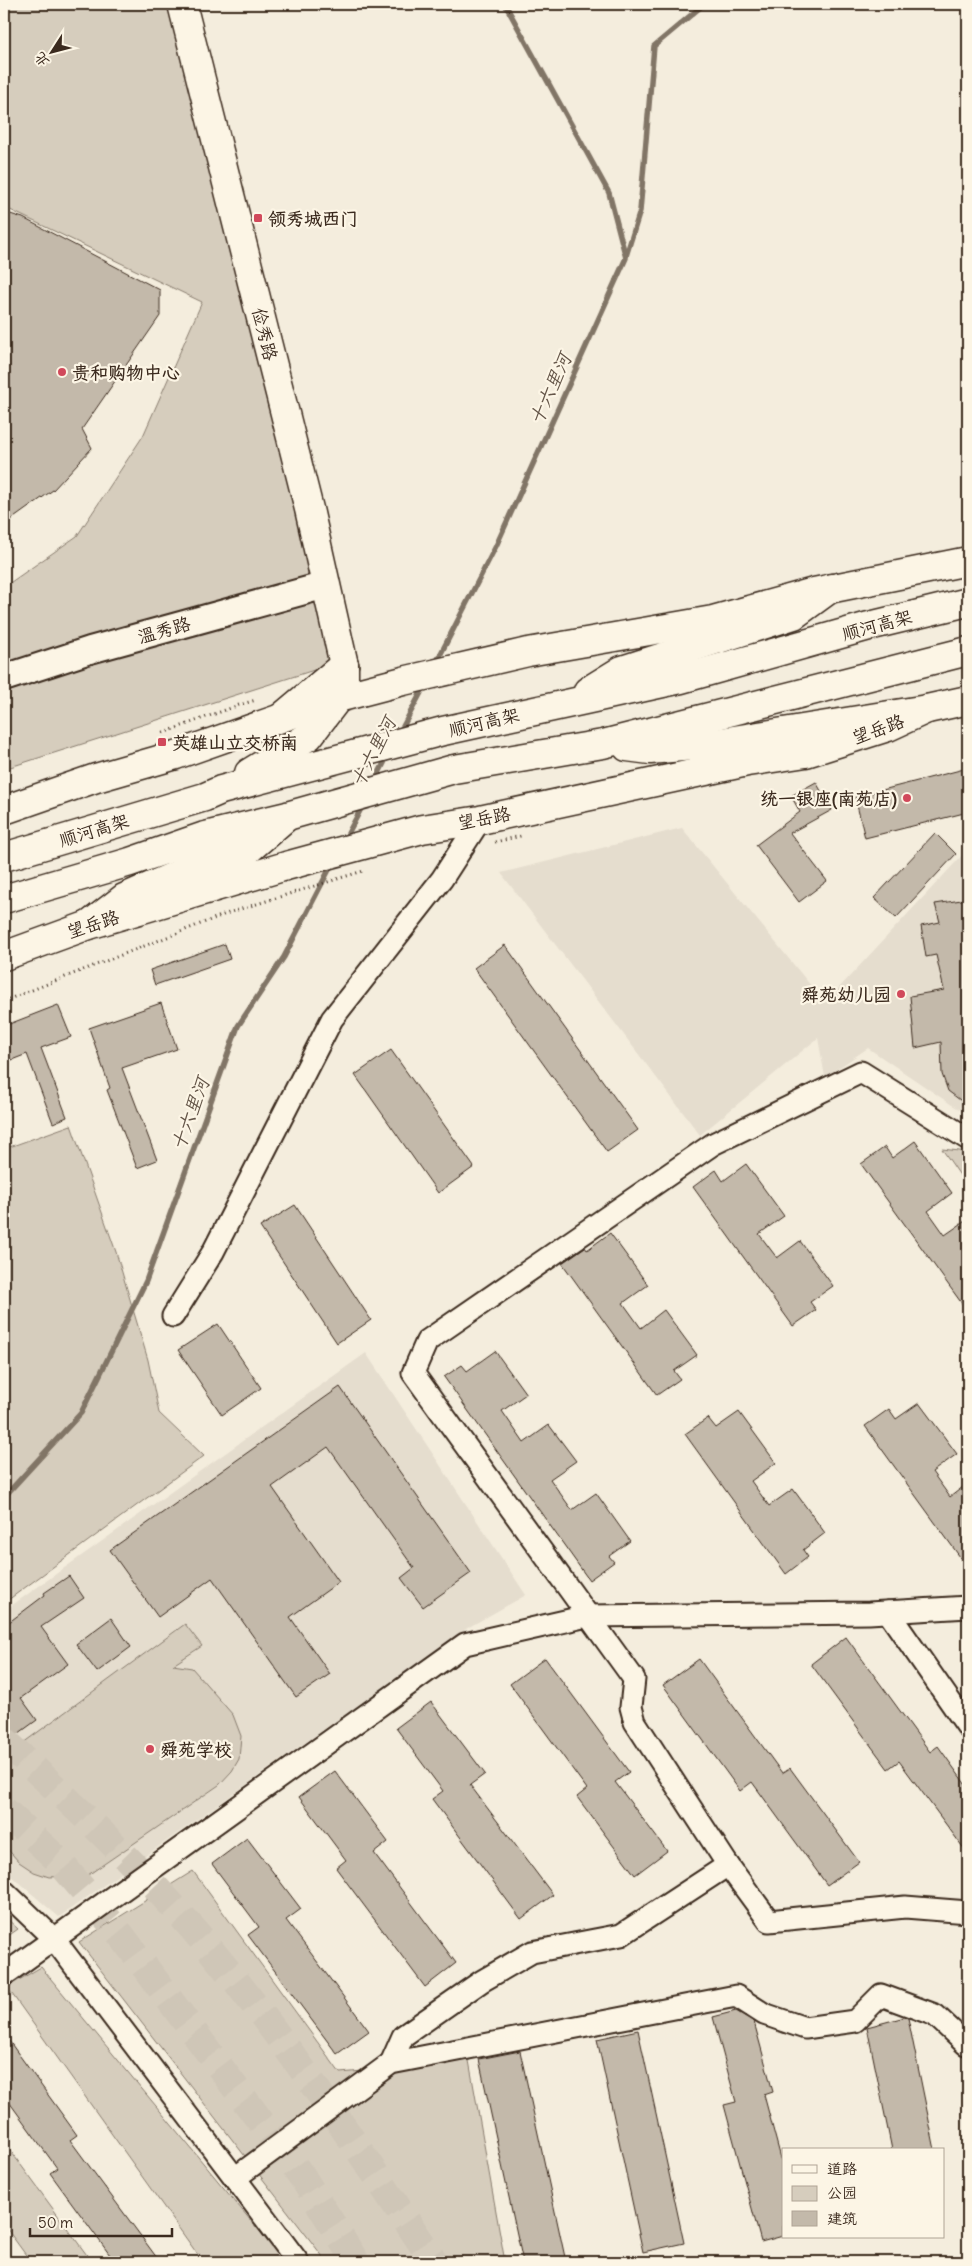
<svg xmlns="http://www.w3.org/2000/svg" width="972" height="2266" font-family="Delius,'LXGW WenKai TC',sans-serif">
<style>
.built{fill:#e5ddce}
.green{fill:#d6cdbd;stroke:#887c6e}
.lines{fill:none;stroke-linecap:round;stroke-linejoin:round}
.stream{stroke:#817466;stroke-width:5.5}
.building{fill:#c3b9aa;stroke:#3b2a1e}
.trunk-tunnel{stroke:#cfc6b7;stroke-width:28;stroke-dasharray:28 14;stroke-linecap:butt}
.minor-casing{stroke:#3b2a1e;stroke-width:25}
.tertiary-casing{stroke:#3b2a1e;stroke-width:30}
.secondary-casing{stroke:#3b2a1e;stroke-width:31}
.primary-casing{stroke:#3b2a1e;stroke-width:31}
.trunk-casing{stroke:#3b2a1e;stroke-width:31}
.path{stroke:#3b2a1e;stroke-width:3;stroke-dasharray:1 4;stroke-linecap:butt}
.minor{stroke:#fcf5e5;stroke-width:21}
.tertiary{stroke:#fcf5e5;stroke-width:26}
.secondary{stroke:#fcf5e5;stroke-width:28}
.primary{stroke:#fcf5e5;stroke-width:28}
.trunk{stroke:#fcf5e5;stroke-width:28}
.poi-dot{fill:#d1495b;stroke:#fcf5e5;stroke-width:2}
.labels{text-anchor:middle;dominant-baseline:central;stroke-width:4.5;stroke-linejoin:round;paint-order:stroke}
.poi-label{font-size:18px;font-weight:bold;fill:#3b2a1e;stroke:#fcf5e5;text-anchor:start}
.street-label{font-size:18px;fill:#3b2a1e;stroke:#fcf5e5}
.water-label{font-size:19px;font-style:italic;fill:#645548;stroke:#fcf5e5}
</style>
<rect width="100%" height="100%" fill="#f4eddd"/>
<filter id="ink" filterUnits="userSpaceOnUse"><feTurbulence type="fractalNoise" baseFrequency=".02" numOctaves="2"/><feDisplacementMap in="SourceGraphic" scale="10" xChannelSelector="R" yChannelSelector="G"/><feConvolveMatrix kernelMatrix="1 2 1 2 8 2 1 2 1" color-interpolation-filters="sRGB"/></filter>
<g filter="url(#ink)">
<g class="built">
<polygon points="682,828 825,1003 968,849 968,1114 952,1105 868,1048 825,1077 818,1038 700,1135 501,873"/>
<polygon points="366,1353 526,1595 469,1627 59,1917 4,1870 4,1611"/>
</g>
<g class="green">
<polygon points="4,4 172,4 336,663 4,769 4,587 77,536 143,436 202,302 4,207"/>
<polygon points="71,1125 116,1252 148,1360 159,1413 204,1456 4,1603 4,1149"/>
<polygon points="942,1149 968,1152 968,1187"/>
<polygon points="185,1624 202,1646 173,1665 192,1668 233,1715 241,1736 239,1759 232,1771 219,1785 88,1875 49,1877 34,1872 19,1862 4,1845 4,1757"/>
<polygon points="193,1871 340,2073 398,2068 468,2055 505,2262 327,2262 79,1942"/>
<polygon points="4,1916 18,1929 4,1939"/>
<polygon points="41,1967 285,2262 203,2262 7,1987"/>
<polygon points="4,2142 92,2262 31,2262 4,2225"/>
</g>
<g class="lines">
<g class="stream">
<polyline points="626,256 640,211 654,46 703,5 737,4"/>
<polyline points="435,665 496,546 626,258 609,193 505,4"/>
<polyline points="399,734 425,685"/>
<polyline points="374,783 389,753"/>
<polyline points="344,841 363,805"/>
<polyline points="4,1497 81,1413 146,1281 238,1026 284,957 333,862"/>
</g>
</g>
<g class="building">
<polygon points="4,212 23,218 160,290 160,316 82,429 92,448 53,490 4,525"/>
<polygon points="968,768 968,812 865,838 855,797"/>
<polygon points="816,782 832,810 790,833 827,881 799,902 756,845 800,812 791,796"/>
<polygon points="935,833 956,854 896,918 874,898"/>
<polygon points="968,899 968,1106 948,1091 942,1074 941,1042 915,1048 910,996 944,990 936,955 926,957 921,926 940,922 935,904"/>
<polygon points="225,944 230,959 155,985 150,970"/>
<polygon points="505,945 638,1130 607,1152 474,968"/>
<polygon points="161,1003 177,1049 122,1068 157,1160 137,1168 107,1090 110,1088 89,1028"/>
<polygon points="58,1005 71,1037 41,1048 67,1117 53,1123 27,1054 4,1063 4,1026"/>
<polygon points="391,1050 474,1167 438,1193 355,1075"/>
<polygon points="915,1141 952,1193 928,1211 945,1235 968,1219 968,1312 861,1164 885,1147 892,1158"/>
<polygon points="746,1164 784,1216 759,1234 777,1258 800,1241 833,1286 810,1302 816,1310 793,1326 693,1187 716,1170 723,1181"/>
<polygon points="295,1205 371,1320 337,1343 260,1227"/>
<polygon points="610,1233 648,1285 623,1303 641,1328 664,1310 697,1355 674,1371 680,1379 657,1395 562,1263 585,1247 587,1250"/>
<polygon points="218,1324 261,1388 222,1415 178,1350"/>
<polygon points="495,1351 526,1394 502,1411 524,1443 549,1425 576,1461 550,1479 572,1510 596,1493 630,1541 609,1556 614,1562 589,1580 444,1377 462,1365 467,1371"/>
<polygon points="340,1387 471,1573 423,1607 401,1578 414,1568 328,1447 272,1487 339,1582 290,1617 330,1674 296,1697 212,1578 158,1617 110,1550"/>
<polygon points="919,1403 957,1454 932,1472 950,1497 968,1483 968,1568 865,1426 889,1409 896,1419"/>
<polygon points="739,1412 776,1463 751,1481 769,1506 793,1489 825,1533 803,1550 808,1557 786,1574 685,1434 708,1418 716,1428"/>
<polygon points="69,1576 84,1598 41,1627 68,1664 21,1698 37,1720 4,1744 4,1626 45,1595 44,1593"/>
<polygon points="111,1618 131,1647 97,1672 76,1644"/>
<polygon points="846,1637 930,1752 938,1746 968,1788 968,1854 899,1761 888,1769 811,1664"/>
<polygon points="545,1658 629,1772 615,1782 667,1851 635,1875 577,1797 587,1789 510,1684"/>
<polygon points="699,1659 782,1773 790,1768 859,1862 827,1885 752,1782 740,1791 663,1685"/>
<polygon points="431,1702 485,1774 470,1785 553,1895 521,1919 432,1799 443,1791 396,1728"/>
<polygon points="335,1771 388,1842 374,1853 456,1963 425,1987 336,1868 346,1860 299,1797"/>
<polygon points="247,1838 301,1909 286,1920 369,2031 337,2054 248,1935 259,1927 212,1864"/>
<polygon points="736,2011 754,2022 773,2092 764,2095 783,2166 783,2236 761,2242 724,2105 736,2102 713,2017"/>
<polygon points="905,2017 908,2018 935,2150 892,2150 867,2027"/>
<polygon points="638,2030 684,2243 643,2252 597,2039"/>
<polygon points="4,2034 77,2135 70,2140 160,2262 115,2262 50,2173 57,2168 4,2095"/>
<polygon points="520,2051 566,2262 523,2262 479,2059"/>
</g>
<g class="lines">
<g class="trunk-tunnel">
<path d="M4,1740c65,61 131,122 189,189 89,104 165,219 241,333"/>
<polyline points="4,1810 59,1861 121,1935 303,2178 356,2262"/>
</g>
<defs>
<g id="minor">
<polyline points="173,1316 213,1252 332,1019 442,879 480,820"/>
<polyline points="888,1612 968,1727"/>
<polyline points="728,1865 635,1722 631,1707 634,1679 413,1373 427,1341 713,1144 861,1072 968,1139"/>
<polyline points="4,1891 54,1939 235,2178 391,2063 736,1996 764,2014 805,2028 855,2021 881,1995 935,2015 966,2044 968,2044"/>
<polyline points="4,1975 465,1644 587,1616 869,1613 968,1607"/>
<polyline points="391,2063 403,2036 482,1981 532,1952 621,1935 728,1865 769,1921 905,1907 968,1912"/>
<polyline points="235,2178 298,2262"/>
</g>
<polyline id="tertiary" points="4,678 90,650 326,585"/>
<g id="secondary">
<polyline points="182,4 309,509 344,665"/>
<polyline points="282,717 344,665"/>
</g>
<g id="primary">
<polyline points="4,810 96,778 176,755 338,698 403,681 528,652 713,620 814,592 968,561"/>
<polyline points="4,956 89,925 286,866 422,829 480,820 747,762 806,753 888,727 927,709 968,700"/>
</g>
<g id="trunk">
<polyline points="588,691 622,670 794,615 831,588"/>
<polyline points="627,747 650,750 703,745 927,709"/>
<polyline points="249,773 309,736 338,698 344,684 344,665"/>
<polyline points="4,857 205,797 221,790 443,731 681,679 869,626 968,602"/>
<polyline points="4,899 130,862 205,836 287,816 454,769 603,744 968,651"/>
<polyline points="89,925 124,898 201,864 248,850 285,818"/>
</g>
</defs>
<use href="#minor" class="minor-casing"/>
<use href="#tertiary" class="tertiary-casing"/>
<use href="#secondary" class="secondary-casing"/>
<use href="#primary" class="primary-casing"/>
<use href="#trunk" class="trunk-casing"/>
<g class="path">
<polyline points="163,733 239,705 256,700"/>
<polyline points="495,842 521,836"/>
<polyline points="4,1001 231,912 363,871"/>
</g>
<use href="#minor" class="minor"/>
<use href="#tertiary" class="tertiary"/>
<use href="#secondary" class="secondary"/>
<use href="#primary" class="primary"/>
<use href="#trunk" class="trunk"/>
</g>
</g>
<g class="poi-dot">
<rect x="253" y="213" width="10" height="10" rx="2.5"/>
<circle cx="62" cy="372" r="5"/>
<rect x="157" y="737" width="10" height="10" rx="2.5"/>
<circle cx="907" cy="798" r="5"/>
<circle cx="901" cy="994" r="5"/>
<circle cx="150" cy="1749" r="5"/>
</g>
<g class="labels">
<g class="poi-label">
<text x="268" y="218">领秀城西门</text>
<text x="72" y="372">贵和购物中心</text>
<text x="172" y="742">英雄山立交桥南</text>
<text x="897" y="798" text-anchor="end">统一银座(南苑店)</text>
<text x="891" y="994" text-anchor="end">舜苑幼儿园</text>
<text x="160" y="1749">舜苑学校</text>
</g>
<g class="street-label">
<text transform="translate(265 334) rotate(76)">俭秀路</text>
<text transform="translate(877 625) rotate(-15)">顺河高架</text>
<text transform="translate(164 630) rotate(-16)">温秀路</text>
<text transform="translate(484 722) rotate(-13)">顺河高架</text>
<text transform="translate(878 729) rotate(-20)">望岳路</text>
<text transform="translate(484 818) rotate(-11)">望岳路</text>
<text transform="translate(94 830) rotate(-17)">顺河高架</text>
<text transform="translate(93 924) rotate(-18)">望岳路</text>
</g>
<g class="water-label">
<text transform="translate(550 389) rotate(-66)">十六里河</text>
<text transform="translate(373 752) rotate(-63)">十六里河</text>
<text transform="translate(190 1114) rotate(-70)">十六里河</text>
</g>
</g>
<rect width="972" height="2266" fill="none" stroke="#fcf5e5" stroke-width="20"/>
<rect x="10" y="10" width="952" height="2246" fill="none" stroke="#3b2a1e" stroke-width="2" filter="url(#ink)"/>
<rect x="782" y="2148" width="162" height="90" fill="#fcf5e5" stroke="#afa495"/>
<rect x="792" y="2165" width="25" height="8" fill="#fcf5e5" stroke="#afa495"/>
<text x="827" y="2174" font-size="15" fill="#3b2a1e">道路</text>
<rect x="792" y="2186" width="25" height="15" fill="#d6cdbd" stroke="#afa495"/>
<text x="827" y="2198" font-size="15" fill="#3b2a1e">公园</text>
<rect x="792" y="2211" width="25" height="15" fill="#c3b9aa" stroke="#afa495"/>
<text x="827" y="2224" font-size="15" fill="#3b2a1e">建筑</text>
<g transform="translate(52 52) rotate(234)" stroke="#fcf5e5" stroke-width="4" paint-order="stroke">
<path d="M0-4L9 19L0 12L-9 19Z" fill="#3b2a1e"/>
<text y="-8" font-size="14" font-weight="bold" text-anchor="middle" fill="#3b2a1e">北</text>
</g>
<path d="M30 2228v8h142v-8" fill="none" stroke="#3b2a1e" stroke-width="2.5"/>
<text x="38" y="2228" font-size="15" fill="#3b2a1e" stroke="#fcf5e5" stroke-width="4" paint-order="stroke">50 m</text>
</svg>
